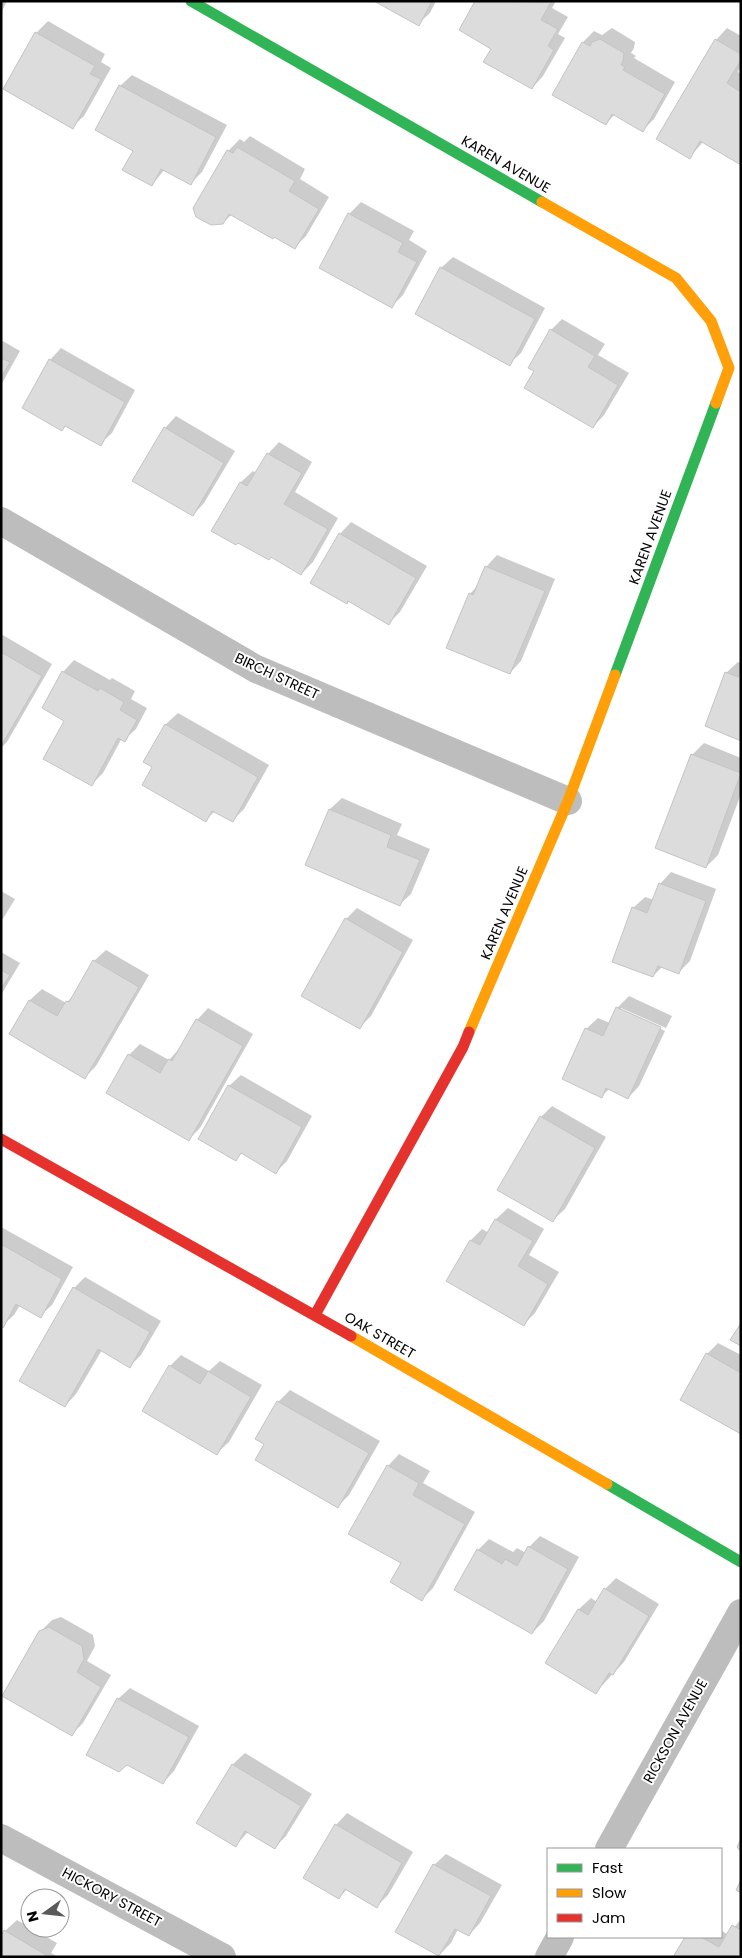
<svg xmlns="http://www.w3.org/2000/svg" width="742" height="1958" font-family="Poppins,sans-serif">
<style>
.shadow{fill:#0003}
.building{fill:#dcdcdc;stroke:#c4c4c4}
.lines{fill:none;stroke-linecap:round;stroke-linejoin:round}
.street{stroke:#bdbdbd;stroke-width:28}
.fast{stroke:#30b455;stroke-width:11}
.slow{stroke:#ff9f0a;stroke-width:11}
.jam{stroke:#e5322d;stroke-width:11}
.labels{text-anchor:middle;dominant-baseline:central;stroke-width:4;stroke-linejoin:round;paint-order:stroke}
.street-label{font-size:14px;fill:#000;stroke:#fff}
</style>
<rect width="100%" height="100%" fill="#fff"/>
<g class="shadow">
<polygon points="1,1 7,1 1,13"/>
<polygon points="377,1 436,1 430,13 418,24"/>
<polygon points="477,1 556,1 552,8 568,17 558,34 565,38 543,76 532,88 492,48"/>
<polygon points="48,21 105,54 101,62 111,68 84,116 72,127 36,33"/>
<polygon points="612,28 635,42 634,48 631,53 636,56 634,58 675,82 654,119 643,130 615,114 606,124 554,94 583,42 594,31 602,35"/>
<polygon points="727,28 741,36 741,66 738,72 741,74 741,164 703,142 689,158 716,40"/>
<polygon points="132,75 227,125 202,172 191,183 165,169 152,185 135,150 120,86"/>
<polygon points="250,136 305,169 300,179 329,197 306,236 294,248 232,214 223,223 228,151 240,139 244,142"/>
<polygon points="361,202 414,231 409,240 427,251 403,295 391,307 349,214"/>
<polygon points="453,257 545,308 521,353 509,364 441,268"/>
<polygon points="562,319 605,344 598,355 629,373 604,415 593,427 536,370 551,330"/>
<polygon points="1,340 20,351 1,385"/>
<polygon points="61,348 135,390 112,433 100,444 50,360"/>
<polygon points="176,416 235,451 204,503 193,515 165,428"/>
<polygon points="279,442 312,462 295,492 338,518 313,562 301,574 271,556 213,530 241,482 253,471 256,473 268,454"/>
<polygon points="351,522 427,566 400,612 389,623 349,600 340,534"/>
<polygon points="497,555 555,579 521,661 510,673 470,594 478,585 486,567"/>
<polygon points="1,634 52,664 7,742 1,748"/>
<polygon points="74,660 110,680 112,678 135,691 131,699 147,708 136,729 124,740 122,738 103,773 91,785 66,721 63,672"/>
<polygon points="738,662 741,663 741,739 726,673"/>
<polygon points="178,713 269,765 244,809 232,821 215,811 206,820 154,767 145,762 166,724"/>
<polygon points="704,743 741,758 741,794 718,855 706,867 692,755"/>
<polygon points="342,798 402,824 397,835 430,849 411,894 399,905 307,865 330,809"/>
<polygon points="671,872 716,889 690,961 679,972 663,966 653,976 633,908 645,897 654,900 660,884"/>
<polygon points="1,891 15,899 1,922"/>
<polygon points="357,908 413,940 371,1016 360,1027 346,919"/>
<polygon points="106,950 149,975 96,1066 85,1077 11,1034 30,1000 42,989 66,1003 76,993 94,961"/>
<polygon points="1,952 20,963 1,995"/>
<polygon points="629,996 672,1016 666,1028 621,1008 621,1010 665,1031 639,1086 628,1098 609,1089 602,1096 586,1029 598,1018 610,1023 617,1008"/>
<polygon points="208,1008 253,1034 200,1128 189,1139 129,1055 140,1044 169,1060 180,1048 197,1020"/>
<polygon points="241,1075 312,1116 287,1161 276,1172 242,1153 236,1159 229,1086"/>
<polygon points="552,1106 606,1137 565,1209 553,1220 541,1117"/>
<polygon points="508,1208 544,1229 529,1255 559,1272 535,1313 523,1325 471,1240 482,1229 489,1233 496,1219"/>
<polygon points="1,1227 73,1267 52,1305 40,1316 20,1305 14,1315 2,1326"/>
<polygon points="85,1277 161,1321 141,1355 130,1366 102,1350 76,1394 65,1406 74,1288"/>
<polygon points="718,1343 741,1355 741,1433 707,1354"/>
<polygon points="181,1355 209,1371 220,1361 262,1385 229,1442 217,1453 170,1366"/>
<polygon points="290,1390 380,1441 349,1495 338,1506 266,1444 257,1439 278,1402"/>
<polygon points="399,1454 430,1471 423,1483 475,1512 433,1588 422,1599 402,1562 388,1466"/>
<polygon points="540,1536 579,1557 544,1621 532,1633 478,1550 489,1539 513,1552 517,1548 526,1553 529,1547"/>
<polygon points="616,1578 659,1604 624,1662 596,1692 547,1662 579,1609 591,1598 597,1602 605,1589"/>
<polygon points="61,1617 93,1635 95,1646 87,1661 111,1675 83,1723 71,1735 40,1632 52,1620"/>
<polygon points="130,1688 199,1726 174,1771 163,1783 118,1699"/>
<polygon points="245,1753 312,1794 286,1836 275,1847 248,1832 235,1846 198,1823 233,1764"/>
<polygon points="347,1813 413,1852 388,1895 377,1906 347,1889 339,1898 336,1825"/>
<polygon points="446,1854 502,1885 480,1923 469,1935 458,1929 451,1943 439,1955 434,1865"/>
<polygon points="741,1919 741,1957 674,1957 686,1937 721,1937 721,1930 728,1935"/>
<polygon points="17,1920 57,1943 51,1953 58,1957 1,1957 5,1931"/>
</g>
<g class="building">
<polygon points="374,1 432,1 419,26"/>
<polygon points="475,1 551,2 541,20 558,29 548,46 554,50 532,89 483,62 491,49 459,30"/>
<polygon points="35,32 95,66 90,74 101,79 73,129 3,89"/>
<polygon points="600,39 624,53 623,61 621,65 625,67 623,70 665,94 643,132 612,114 606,125 552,95 582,42 590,46 592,42"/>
<polygon points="715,39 741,54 741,60 727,83 741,92 741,165 700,141 690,159 656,139"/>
<polygon points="119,85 216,137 191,185 161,169 152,186 122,170 133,151 95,130"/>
<polygon points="237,147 295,181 289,191 319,209 295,249 274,237 273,239 229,214 223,224 211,225 196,217 193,208 227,150 233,153"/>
<polygon points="348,213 403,243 398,252 417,262 392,308 319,268"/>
<polygon points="440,267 535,319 510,366 415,314"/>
<polygon points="550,329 595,356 588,367 618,385 593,428 524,388 534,371 528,368"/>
<polygon points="1,358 10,362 1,378"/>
<polygon points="49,359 125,402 101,446 65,426 62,431 22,408"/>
<polygon points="164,427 224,463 193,516 132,481"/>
<polygon points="267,453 302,473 284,504 328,529 301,575 271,557 269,560 238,543 236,545 211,531 240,482 247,486"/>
<polygon points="339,533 416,578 389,625 348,601 347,604 310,583"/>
<polygon points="485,566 545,591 510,674 446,648 469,593 473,595"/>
<polygon points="1,652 42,676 1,746"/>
<polygon points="741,670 741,741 705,726 725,672 738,677"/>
<polygon points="62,671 98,691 100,688 124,702 120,710 137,720 125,742 118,738 92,786 43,759 64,721 42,708"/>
<polygon points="165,724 258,777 233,822 212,811 206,822 142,785 152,767 143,762"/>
<polygon points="691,754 741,773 706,868 655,848"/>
<polygon points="329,809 391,835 387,847 420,860 400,906 305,865"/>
<polygon points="659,883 706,901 679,974 658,966 653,977 612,962 632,907 647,913"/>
<polygon points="345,918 403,952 360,1029 301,996"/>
<polygon points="93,960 139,987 85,1079 9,1034 29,1000 57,1016 66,1001 69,1002"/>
<polygon points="1,970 10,975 1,989"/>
<polygon points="616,1007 661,1027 628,1099 606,1088 602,1098 562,1079 585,1028 603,1036"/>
<polygon points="196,1019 243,1046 189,1141 106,1093 128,1054 160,1073 168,1059 172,1061"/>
<polygon points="228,1085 302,1127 276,1174 241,1153 236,1161 198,1139"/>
<polygon points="540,1116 595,1148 553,1222 497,1190"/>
<polygon points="495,1219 533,1241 518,1266 548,1284 524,1326 446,1281 470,1240 480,1245"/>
<polygon points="1,1244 62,1279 41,1318 16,1304 3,1328 1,1327"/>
<polygon points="73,1287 150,1332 130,1368 98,1349 65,1407 19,1381"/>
<polygon points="741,1323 741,1346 730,1340"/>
<polygon points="706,1353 741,1373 741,1434 680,1400"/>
<polygon points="169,1365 200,1384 208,1371 251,1397 217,1455 142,1411"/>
<polygon points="277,1401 369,1453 338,1508 255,1460 264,1444 255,1439"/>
<polygon points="387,1465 419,1483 413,1495 465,1524 422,1601 390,1582 401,1563 348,1534"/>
<polygon points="528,1546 568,1569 532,1634 454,1590 477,1549 502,1564 505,1559 517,1566"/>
<polygon points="604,1588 649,1616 613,1675 609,1673 596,1694 545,1663 578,1609 588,1615"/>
<polygon points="49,1627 82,1646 84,1659 77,1672 101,1687 72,1736 2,1696 39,1631"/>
<polygon points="117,1698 189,1737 163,1784 127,1765 119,1772 86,1755"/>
<polygon points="232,1764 301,1806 275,1849 245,1831 236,1847 196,1823"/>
<polygon points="335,1824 402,1863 377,1908 345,1889 339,1899 303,1878"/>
<polygon points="741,1839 741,1852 737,1847"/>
<polygon points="433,1864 491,1896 469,1936 455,1929 439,1956 395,1932"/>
<polygon points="741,1880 741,1893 736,1890"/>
<polygon points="732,1925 741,1930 741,1957 673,1957 685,1937 701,1937 719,1947"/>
<polygon points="4,1930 46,1955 45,1957 1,1957 1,1936"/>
</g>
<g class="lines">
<g class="street">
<polyline points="1,521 256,669 568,801"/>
<polyline points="1,1838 222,1957"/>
<polyline points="609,1849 741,1613"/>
<polyline points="549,1957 560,1937"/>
</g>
<g class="fast">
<polyline points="191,1 542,202"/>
<polyline points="615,675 716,403"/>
<polyline points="607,1484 741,1562"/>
</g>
<g class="slow">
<polyline points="542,202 676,278 711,321 729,368 716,403"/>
<polyline points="469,1032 568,801 615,675"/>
<polyline points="351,1336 607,1484"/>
</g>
<g class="jam">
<polyline points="1,1139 351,1336"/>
<polyline points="315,1315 463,1047 469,1032"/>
</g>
</g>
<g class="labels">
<g class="street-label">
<text transform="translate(506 164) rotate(30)">KAREN AVENUE</text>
<text transform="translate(650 537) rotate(-70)">KAREN AVENUE</text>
<text transform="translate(277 676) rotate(25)">BIRCH STREET</text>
<text transform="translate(504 913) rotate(-67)">KAREN AVENUE</text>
<text transform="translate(380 1335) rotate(30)">OAK STREET</text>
<text transform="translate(675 1731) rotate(-61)">RICKSON AVENUE</text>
<text transform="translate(112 1897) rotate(28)">HICKORY STREET</text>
</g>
</g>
<rect width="742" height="1958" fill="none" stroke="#000000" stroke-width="5"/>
<rect x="547" y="1848" width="175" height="90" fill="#ffffff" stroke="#999999"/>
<rect x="557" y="1864" width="25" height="8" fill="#30b455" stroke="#999999"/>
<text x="592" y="1873" font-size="15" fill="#000000">Fast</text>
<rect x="557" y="1889" width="25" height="8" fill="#ff9f0a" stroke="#999999"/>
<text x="592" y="1898" font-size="15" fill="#000000">Slow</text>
<rect x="557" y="1914" width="25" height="8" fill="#e5322d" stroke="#999999"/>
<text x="592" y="1923" font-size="15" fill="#000000">Jam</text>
<g transform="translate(45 1913) rotate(255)"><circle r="24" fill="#ffffff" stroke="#999999"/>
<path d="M0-4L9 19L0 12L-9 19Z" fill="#595959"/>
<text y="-8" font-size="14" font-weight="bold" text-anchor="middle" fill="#000000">N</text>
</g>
</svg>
